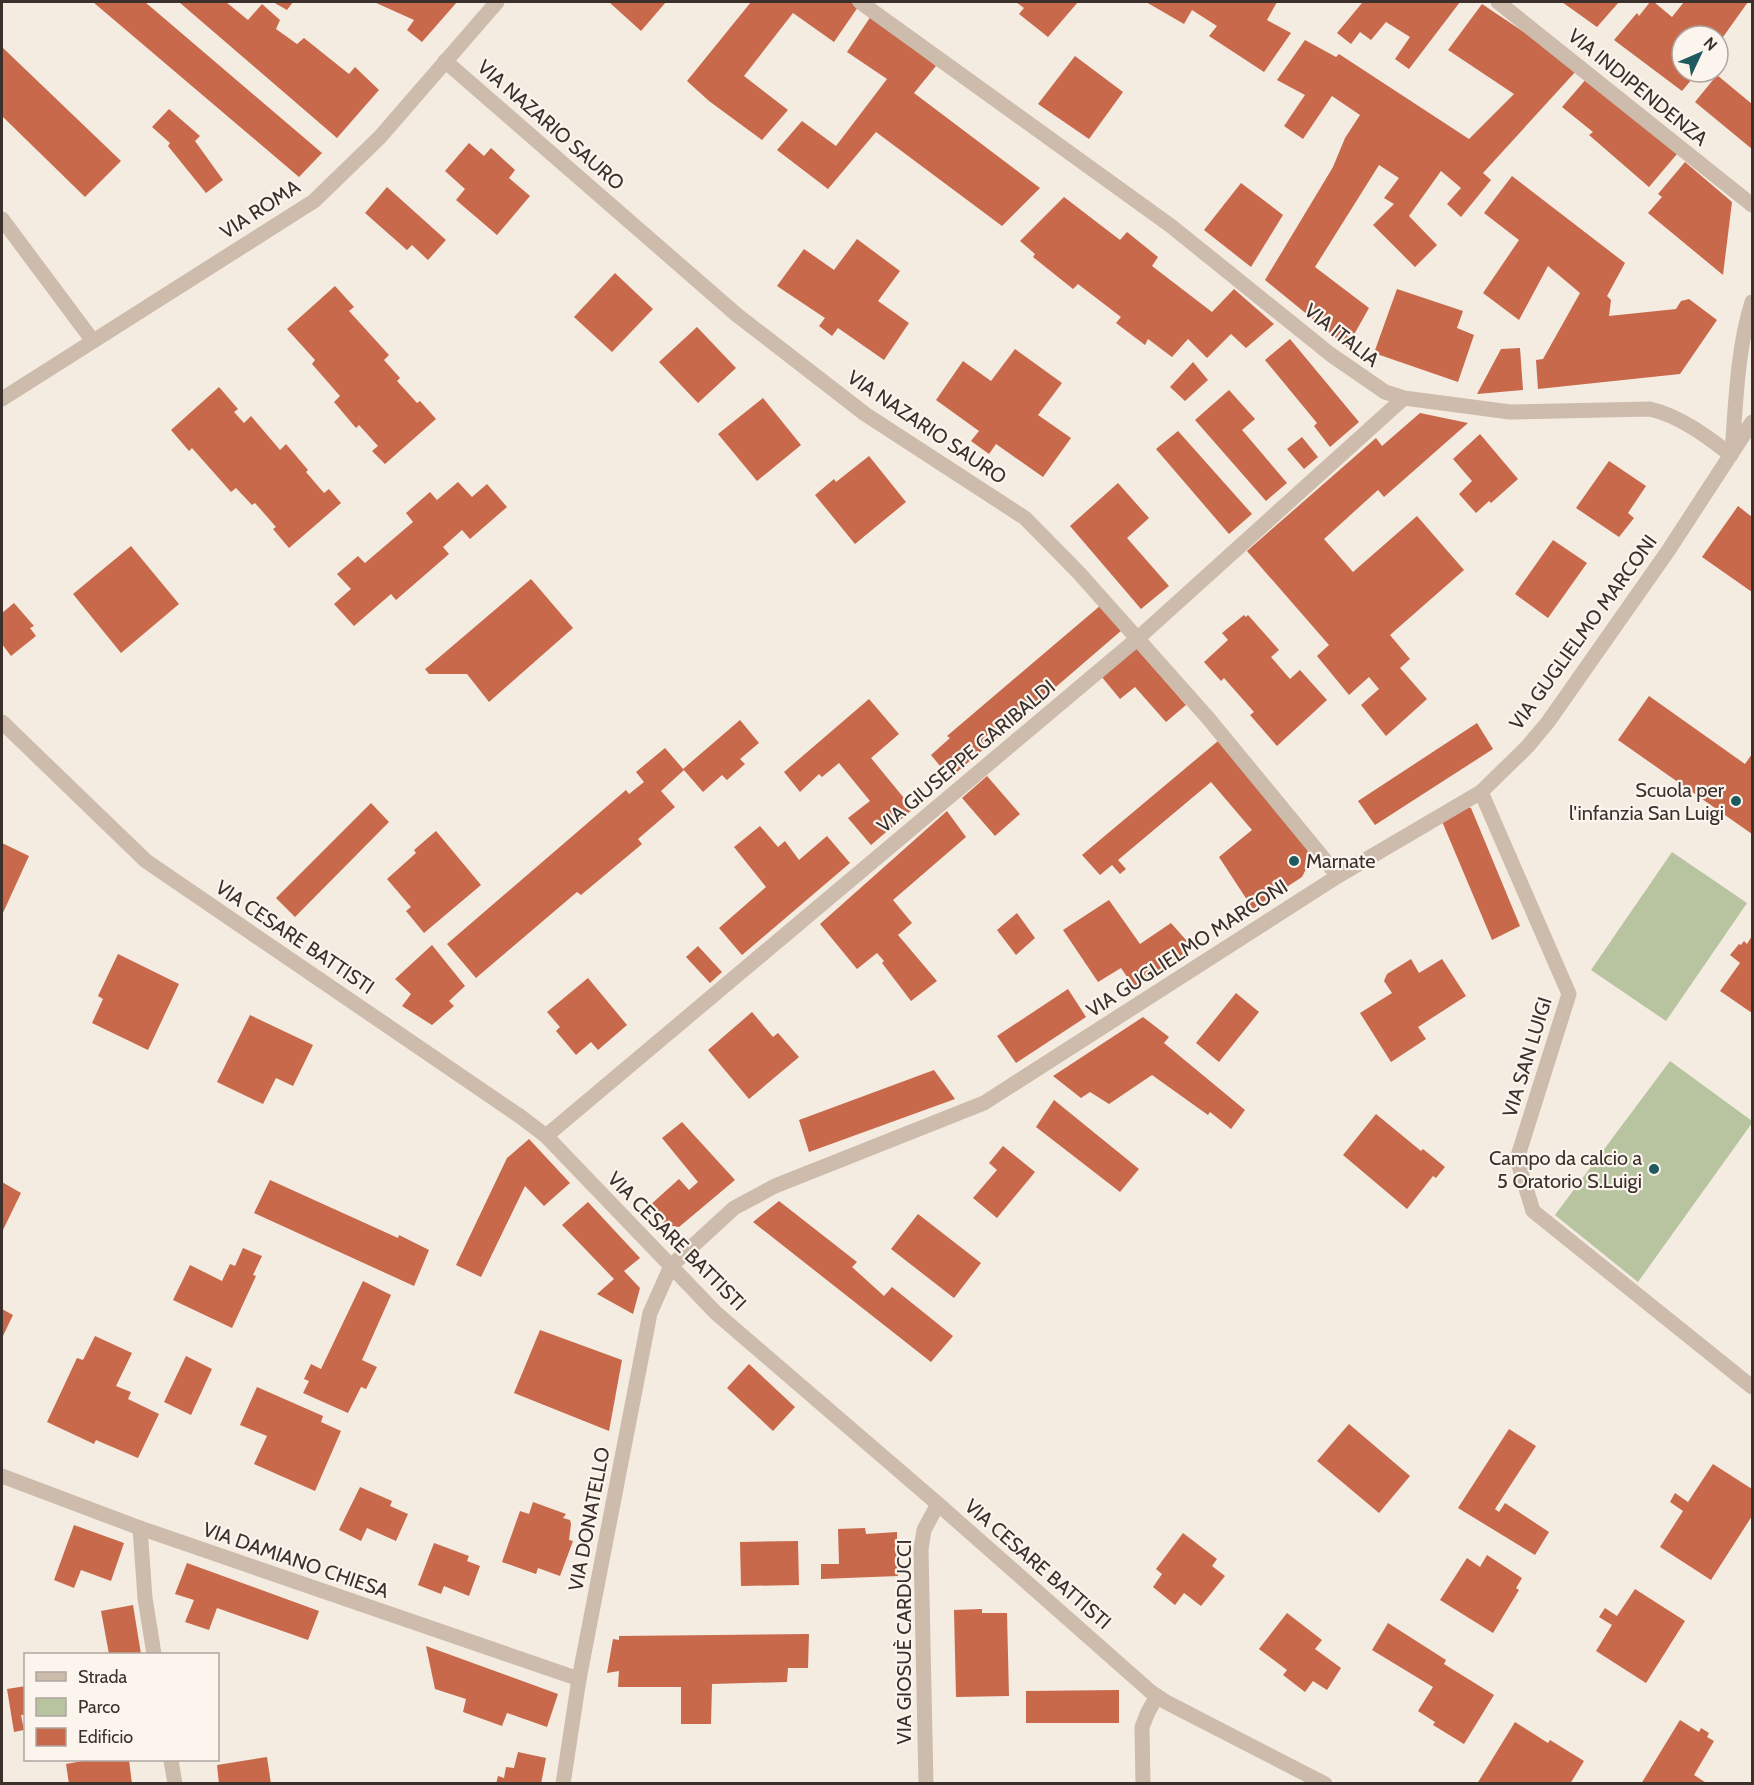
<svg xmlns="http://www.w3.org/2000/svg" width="1754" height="1785" font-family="Cabin,sans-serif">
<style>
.green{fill:#b8c4a0}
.building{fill:#c8694b}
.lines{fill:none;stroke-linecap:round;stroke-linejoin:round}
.minor{stroke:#cdbbac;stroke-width:15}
.poi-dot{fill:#1f5a5e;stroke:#fbf5ee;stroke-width:2}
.labels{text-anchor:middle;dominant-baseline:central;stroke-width:4.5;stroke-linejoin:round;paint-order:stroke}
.street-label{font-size:20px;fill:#3b302b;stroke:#fbf5ee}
.poi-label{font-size:20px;fill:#3b302b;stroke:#fbf5ee;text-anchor:end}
</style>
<rect width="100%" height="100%" fill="#f4ebe1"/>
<g class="green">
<polygon points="1672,852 1747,903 1666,1021 1591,970"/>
<polygon points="1670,1061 1752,1121 1752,1123 1638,1282 1555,1215"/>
</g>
<g class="building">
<polygon points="93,2 145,2 322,153 299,177"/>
<polygon points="179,2 226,2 248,20 262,4 280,20 276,29 297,44 304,38 349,74 355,67 379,90 337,138"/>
<polygon points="273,2 293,2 287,10"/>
<polygon points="374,2 457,2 422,42 407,30 414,20"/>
<polygon points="609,2 666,2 641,31"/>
<polygon points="751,2 850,2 858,7 834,42 793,13 744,76 788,110 762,140 709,101 687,81"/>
<polygon points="1016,2 1078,2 1048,37 1019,14 1024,8"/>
<polygon points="1146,2 1277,2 1267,20 1291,33 1264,72 1209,36 1217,26 1192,10 1184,24"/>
<polygon points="1360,2 1460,2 1409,69 1395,59 1410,37 1386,22 1371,40 1360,32 1351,44 1337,33 1362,3"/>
<polygon points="1562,2 1619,2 1597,27"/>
<polygon points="1650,2 1654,2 1672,17 1684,2 1748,2 1718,44 1718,36 1682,36 1682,42 1673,52 1682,59 1682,72 1698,72 1682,91 1614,40 1637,13 1639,16"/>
<polygon points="1482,4 1552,51 1577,70 1483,173 1491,180 1461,217 1447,204 1461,188 1441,171 1409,216 1437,245 1415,267 1373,225 1394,204 1384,198 1399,178 1379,165 1315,267 1369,308 1347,347 1265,280 1333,167 1345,138 1360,115 1332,96 1303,139 1284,126 1305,95 1277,80 1305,40 1336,57 1339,54 1469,139 1514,94 1448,50"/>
<polygon points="871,16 936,66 914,93 1040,188 1002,226 876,132 828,189 777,150 802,121 836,146 887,79 847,52"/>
<polygon points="2,47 121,161 85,197 2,116"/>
<polygon points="1075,56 1123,92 1089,139 1038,104"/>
<polygon points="1717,75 1752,104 1752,149 1695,102"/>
<polygon points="1587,78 1677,154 1649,187 1589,135 1593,132 1562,107"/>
<polygon points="169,109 200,136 195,141 223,180 206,193 168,146 170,143 152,127"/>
<polygon points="469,143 484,156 491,148 515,170 509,178 530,196 497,235 456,200 465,189 445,171"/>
<polygon points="1685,162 1732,202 1723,275 1648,213 1662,197 1658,194"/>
<polygon points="1512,176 1625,263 1607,296 1611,300 1609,316 1676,309 1681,301 1689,299 1717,320 1680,374 1538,389 1536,360 1543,359 1580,293 1548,266 1519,320 1483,293 1519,240 1484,213"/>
<polygon points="1241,183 1283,215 1251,267 1204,230"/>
<polygon points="387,187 446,240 428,260 412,245 407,250 365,213"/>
<polygon points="1064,197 1120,240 1127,232 1158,257 1152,266 1212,312 1234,289 1274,324 1246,348 1231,334 1207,358 1188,339 1172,357 1148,339 1145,345 1116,323 1121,317 1078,284 1073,289 1033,257 1035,254 1020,241"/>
<polygon points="857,239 900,271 878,301 909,323 884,360 838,328 832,336 819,326 825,318 777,286 804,249 834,270"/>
<polygon points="615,273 653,309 612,352 574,317"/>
<polygon points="335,286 354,307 349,311 389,355 384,360 400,378 397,381 417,403 420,401 436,419 385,464 372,451 378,446 359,425 356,428 334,402 340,396 312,364 315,360 287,329"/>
<polygon points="1397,289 1463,311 1457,328 1474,335 1458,382 1374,353"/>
<polygon points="697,327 736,368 698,403 659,362"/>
<polygon points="1290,339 1359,422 1330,447 1314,426 1317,423 1265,360"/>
<polygon points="1520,348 1523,390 1477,394 1501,349"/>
<polygon points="1015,349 1062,383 1038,415 1071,438 1043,477 996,444 989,454 971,441 979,431 936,400 963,361 991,381"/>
<polygon points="1193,362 1208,380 1185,401 1170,387"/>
<polygon points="219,387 238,409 234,412 244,423 251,416 280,450 286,444 308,470 306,472 324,493 329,489 341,503 289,548 273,529 276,527 255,503 252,505 236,488 231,492 192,448 189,451 171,430"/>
<polygon points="1229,390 1255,419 1242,430 1287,483 1266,501 1195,420"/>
<polygon points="763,398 801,445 757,481 718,434"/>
<polygon points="1420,413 1468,423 1384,497 1378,490 1324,539 1353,572 1417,516 1464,570 1390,635 1410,659 1400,668 1427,699 1386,736 1361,705 1379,689 1369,677 1349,695 1317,656 1329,645 1247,551 1376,438 1382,446"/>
<polygon points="1178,431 1252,514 1229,534 1156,449"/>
<polygon points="1480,434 1518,479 1491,503 1489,501 1476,513 1459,494 1472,481 1453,459"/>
<polygon points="1302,437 1318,457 1304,469 1287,449"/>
<polygon points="869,456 906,502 855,544 815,495 834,479 836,482"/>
<polygon points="1609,461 1646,486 1628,513 1634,518 1619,537 1576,508"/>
<polygon points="458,482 472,497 487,484 507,507 470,539 462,530 443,547 449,554 396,600 391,594 354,626 334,604 351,589 337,574 358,556 365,563 413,522 406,513 430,492 437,500"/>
<polygon points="1118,483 1149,518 1127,538 1169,586 1141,609 1070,526"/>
<polygon points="1738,506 1752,517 1752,592 1702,557"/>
<polygon points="1553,540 1587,563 1548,618 1515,594"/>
<polygon points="131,546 179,604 121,653 73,594"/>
<polygon points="531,579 573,628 489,702 467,674 429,674 425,669 429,666"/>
<polygon points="14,603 34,626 30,628 36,636 11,656 2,644 2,613"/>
<polygon points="1101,605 1122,630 950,778 931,755 950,738 947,736"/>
<polygon points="1244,615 1246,617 1248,615 1279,650 1271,657 1290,679 1300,670 1327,700 1277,746 1250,715 1254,712 1224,678 1221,681 1204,662 1228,640 1222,633"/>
<polygon points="1135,647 1186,705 1166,722 1135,687 1120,699 1101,676"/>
<polygon points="1649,696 1745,764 1752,754 1752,834 1618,740"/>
<polygon points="869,699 899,734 871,758 913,809 871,845 848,818 870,801 839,763 822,777 819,774 800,792 784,772"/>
<polygon points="740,720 759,743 740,759 745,764 727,780 722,775 703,792 683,769"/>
<polygon points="1477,723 1493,749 1375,825 1358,801"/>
<polygon points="1218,741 1307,844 1309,863 1302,877 1253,909 1219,857 1252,830 1211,782 1118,860 1126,869 1120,874 1112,865 1100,875 1082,855"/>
<polygon points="665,748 684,770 661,791 675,807 638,839 642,844 581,895 577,892 476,978 447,944 626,790 629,794 644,782 636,772"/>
<polygon points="987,776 1020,814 995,836 962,798"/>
<polygon points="371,803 389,822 295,917 276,898"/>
<polygon points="1462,806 1471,808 1520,926 1492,940 1441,819"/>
<polygon points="947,811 966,837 893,900 912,923 898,935 937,981 911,1001 882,963 884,961 877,953 857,969 820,924"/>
<polygon points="760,826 778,847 785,841 799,860 827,836 850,863 742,955 719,928 766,887 734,847"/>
<polygon points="436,831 481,885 424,933 406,911 411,907 387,879 416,853 414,850"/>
<polygon points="2,843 29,856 2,915"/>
<polygon points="1109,900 1140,944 1171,923 1193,948 1134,987 1121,968 1098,982 1063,930"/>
<polygon points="1017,913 1035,938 1016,955 997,930"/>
<polygon points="1752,936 1752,1013 1720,991 1740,963 1730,955 1739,944 1741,945 1744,941 1747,944"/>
<polygon points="432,945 465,986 449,1001 454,1006 432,1025 402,1006 411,994 395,979"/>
<polygon points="698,946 722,972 710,983 686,957"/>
<polygon points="118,954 179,984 148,1050 92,1023 103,999 98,996"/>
<polygon points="1411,959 1419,973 1442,959 1466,996 1418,1027 1426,1039 1391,1062 1360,1013 1392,993 1384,981 1387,974"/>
<polygon points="588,978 627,1025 598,1050 591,1042 576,1055 556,1031 560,1027 547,1012"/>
<polygon points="1068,989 1086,1017 1016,1063 997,1036"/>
<polygon points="1236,993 1259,1012 1219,1062 1196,1043"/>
<polygon points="752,1012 773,1037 778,1033 799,1057 749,1099 708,1050"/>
<polygon points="250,1015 313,1045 293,1086 276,1078 263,1104 217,1082"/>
<polygon points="1143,1017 1169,1037 1164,1043 1245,1110 1231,1129 1210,1112 1208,1115 1152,1075 1109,1104 1090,1092 1081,1098 1053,1076"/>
<polygon points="934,1070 955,1099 809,1152 799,1120"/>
<polygon points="1054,1100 1139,1169 1120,1192 1036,1127"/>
<polygon points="1376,1114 1421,1151 1423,1149 1445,1167 1436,1178 1433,1176 1407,1209 1343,1155"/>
<polygon points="682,1122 735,1180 679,1227 666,1225 648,1207 679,1179 689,1190 698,1182 662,1138"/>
<polygon points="529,1139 570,1183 544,1206 525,1186 481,1277 456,1265 507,1158"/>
<polygon points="1003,1146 1035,1172 997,1218 973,1198 997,1170 989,1163"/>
<polygon points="270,1180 398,1238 399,1235 429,1250 414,1286 254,1213"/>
<polygon points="2,1182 21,1193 2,1232"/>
<polygon points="779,1201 857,1262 852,1267 884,1296 892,1287 953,1336 931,1362 753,1222"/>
<polygon points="588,1202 640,1258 624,1271 640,1288 633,1314 597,1294 614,1279 562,1225"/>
<polygon points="918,1214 981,1263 954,1298 891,1249"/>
<polygon points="243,1248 262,1256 253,1275 256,1276 232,1328 173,1300 190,1265 222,1281 230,1264 235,1266"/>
<polygon points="363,1281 391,1295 362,1360 377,1367 366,1389 361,1387 348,1413 303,1393 309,1381 304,1379 311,1364 321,1369"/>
<polygon points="2,1309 13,1315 2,1338"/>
<polygon points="540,1330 622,1360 609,1431 514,1393"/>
<polygon points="95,1336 132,1353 116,1386 131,1392 128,1399 159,1414 138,1458 96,1440 94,1444 47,1422 77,1358 83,1360"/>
<polygon points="186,1356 212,1369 191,1415 164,1402"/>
<polygon points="749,1364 795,1407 773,1431 727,1388"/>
<polygon points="257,1387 323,1416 321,1422 341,1431 315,1491 254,1464 267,1436 240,1425"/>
<polygon points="1349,1424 1410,1476 1379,1513 1317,1461"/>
<polygon points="1509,1429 1536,1446 1495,1509 1499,1512 1505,1503 1549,1532 1535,1555 1458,1508"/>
<polygon points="1713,1464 1752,1489 1752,1516 1711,1580 1660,1547 1683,1511 1670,1502 1675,1493 1688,1502"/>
<polygon points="360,1487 392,1501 390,1506 408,1514 396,1541 367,1528 361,1541 339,1530"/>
<polygon points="533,1502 566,1514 563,1518 570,1520 571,1524 569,1540 573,1541 560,1576 538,1568 536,1574 502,1562 520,1511 529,1514"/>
<polygon points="74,1525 124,1543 111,1581 81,1570 74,1588 54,1580"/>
<polygon points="865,1528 866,1534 897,1532 898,1576 821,1579 821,1564 839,1564 838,1529"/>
<polygon points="1183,1533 1217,1559 1212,1566 1225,1576 1201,1606 1184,1593 1175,1605 1153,1587 1162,1574 1156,1569"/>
<polygon points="798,1541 799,1585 741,1586 740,1542"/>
<polygon points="434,1543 469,1556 467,1561 480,1566 469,1596 444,1586 441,1594 418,1585"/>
<polygon points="1487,1555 1522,1578 1516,1588 1519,1590 1493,1633 1440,1600 1467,1558 1480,1567"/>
<polygon points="187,1563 319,1611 308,1640 217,1608 209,1630 185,1622 194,1600 175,1594"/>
<polygon points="1635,1589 1685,1621 1646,1683 1596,1651 1612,1625 1599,1617 1605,1608 1617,1616"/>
<polygon points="133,1605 141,1654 109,1654 101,1611"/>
<polygon points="982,1609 982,1613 1007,1613 1009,1696 956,1697 954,1610"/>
<polygon points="1287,1613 1322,1640 1315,1649 1341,1668 1327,1690 1313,1681 1305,1692 1283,1675 1287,1670 1259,1649"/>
<polygon points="1388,1623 1446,1660 1444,1664 1494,1695 1464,1744 1433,1725 1435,1722 1418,1711 1433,1687 1372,1650"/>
<polygon points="809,1634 808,1668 788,1668 787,1682 712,1684 711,1724 681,1724 681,1687 618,1687 619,1671 607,1673 613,1639 619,1640 619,1636"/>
<polygon points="426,1646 558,1694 547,1727 507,1713 502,1726 463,1712 466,1699 435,1689"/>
<polygon points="26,1686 26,1715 21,1715 24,1730 14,1732 7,1689"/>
<polygon points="1119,1690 1119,1723 1026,1723 1026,1691"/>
<polygon points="1680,1720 1699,1732 1701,1728 1709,1733 1707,1737 1714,1741 1694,1775 1708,1784 1641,1784"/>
<polygon points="1515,1722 1548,1743 1550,1740 1584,1761 1570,1784 1477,1784"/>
<polygon points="518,1752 546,1758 541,1784 496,1784 498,1776 504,1778 506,1767 514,1768"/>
<polygon points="267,1757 271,1784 219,1784 217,1765"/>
<polygon points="83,1760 129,1760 132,1784 69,1784 66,1764 83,1761"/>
</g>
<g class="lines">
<g class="minor">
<path d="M860,2l311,224 159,128 55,38 19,6 106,14 140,-3c30,7 58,28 81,46"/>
<polyline points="1498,2 1752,205"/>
<polyline points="445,61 737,315 865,414 1025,518 1079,573 1208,718 1338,876"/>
<polyline points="2,219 93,341"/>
<polyline points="2,399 314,201 380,137 497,2"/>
<path d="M1732,452c4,-50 5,-102 20,-150"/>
<polyline points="2,722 146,861 521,1117 546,1136 716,1313 938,1504 1151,1692 1166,1702 1325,1784"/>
<polyline points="1481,792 1569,994 1517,1159 1533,1211 1752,1387"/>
<polyline points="546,1136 1137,639 1404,398"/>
<polyline points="2,1476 140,1528 579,1679"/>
<polyline points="140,1528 145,1598 154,1654"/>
<polyline points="171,1760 175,1784"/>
<polyline points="563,1784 579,1679 650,1313 671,1266 734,1208 775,1186 984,1103 1338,876 1481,792 1528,746 1548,722 1668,551 1752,422"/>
<polyline points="926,1784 921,1549 924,1530 938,1504"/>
<polyline points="1143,1784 1142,1727 1148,1712 1157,1696"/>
</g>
</g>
<g class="poi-dot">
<circle cx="1736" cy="801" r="6"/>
<circle cx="1294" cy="861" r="6"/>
<circle cx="1654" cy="1169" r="6"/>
</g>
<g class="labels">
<g class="street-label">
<text transform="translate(1638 87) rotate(39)">VIA INDIPENDENZA</text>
<text transform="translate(551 125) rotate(41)">VIA NAZARIO SAURO</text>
<text transform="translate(260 209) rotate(-33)">VIA ROMA</text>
<text transform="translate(1342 335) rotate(38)">VIA ITALIA</text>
<text transform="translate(927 427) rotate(34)">VIA NAZARIO SAURO</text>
<text transform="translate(1583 632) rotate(-54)">VIA GUGLIELMO MARCONI</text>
<text transform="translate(966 756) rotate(-40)">VIA GIUSEPPE GARIBALDI</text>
<text transform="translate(295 937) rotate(34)">VIA CESARE BATTISTI</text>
<text transform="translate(1187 948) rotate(-33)">VIA GUGLIELMO MARCONI</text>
<text transform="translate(1527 1057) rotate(-73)">VIA SAN LUIGI</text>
<text transform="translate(677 1241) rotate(45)">VIA CESARE BATTISTI</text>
<text transform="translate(589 1519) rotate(-79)">VIA DONATELLO</text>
<text transform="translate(296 1560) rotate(19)">VIA DAMIANO CHIESA</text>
<text transform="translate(1038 1564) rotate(41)">VIA CESARE BATTISTI</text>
<text transform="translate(904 1642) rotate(-90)">VIA GIOSUÈ CARDUCCI</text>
</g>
<g class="poi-label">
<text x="1724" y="790">Scuola per<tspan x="1724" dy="23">l'infanzia San Luigi</tspan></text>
<text x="1306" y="861" text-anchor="start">Marnate</text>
<text x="1642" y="1158">Campo da calcio a<tspan x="1642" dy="23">5 Oratorio S.Luigi</tspan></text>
</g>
</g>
<rect width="1754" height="1785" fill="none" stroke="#3b302b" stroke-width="6"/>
<rect x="24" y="1653" width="195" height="108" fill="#fbf5ee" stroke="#aea6a0" stroke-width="1.5"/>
<rect x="36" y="1672" width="30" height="9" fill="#cdbbac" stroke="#aea6a0" stroke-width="1.5"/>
<text x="78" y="1683" font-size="18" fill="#3b302b">Strada</text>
<rect x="36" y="1698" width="30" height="18" fill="#b8c4a0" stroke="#aea6a0" stroke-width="1.5"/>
<text x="78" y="1713" font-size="18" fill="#3b302b">Parco</text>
<rect x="36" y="1728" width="30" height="18" fill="#c8694b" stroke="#aea6a0" stroke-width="1.5"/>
<text x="78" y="1743" font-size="18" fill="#3b302b">Edificio</text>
<g transform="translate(1700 54) rotate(46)"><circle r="28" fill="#fbf5ee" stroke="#aea6a0" stroke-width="1.5"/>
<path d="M0-4.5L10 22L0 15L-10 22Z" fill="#1f5a5e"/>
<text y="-9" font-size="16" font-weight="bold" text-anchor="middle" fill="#3b302b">N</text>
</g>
</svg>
